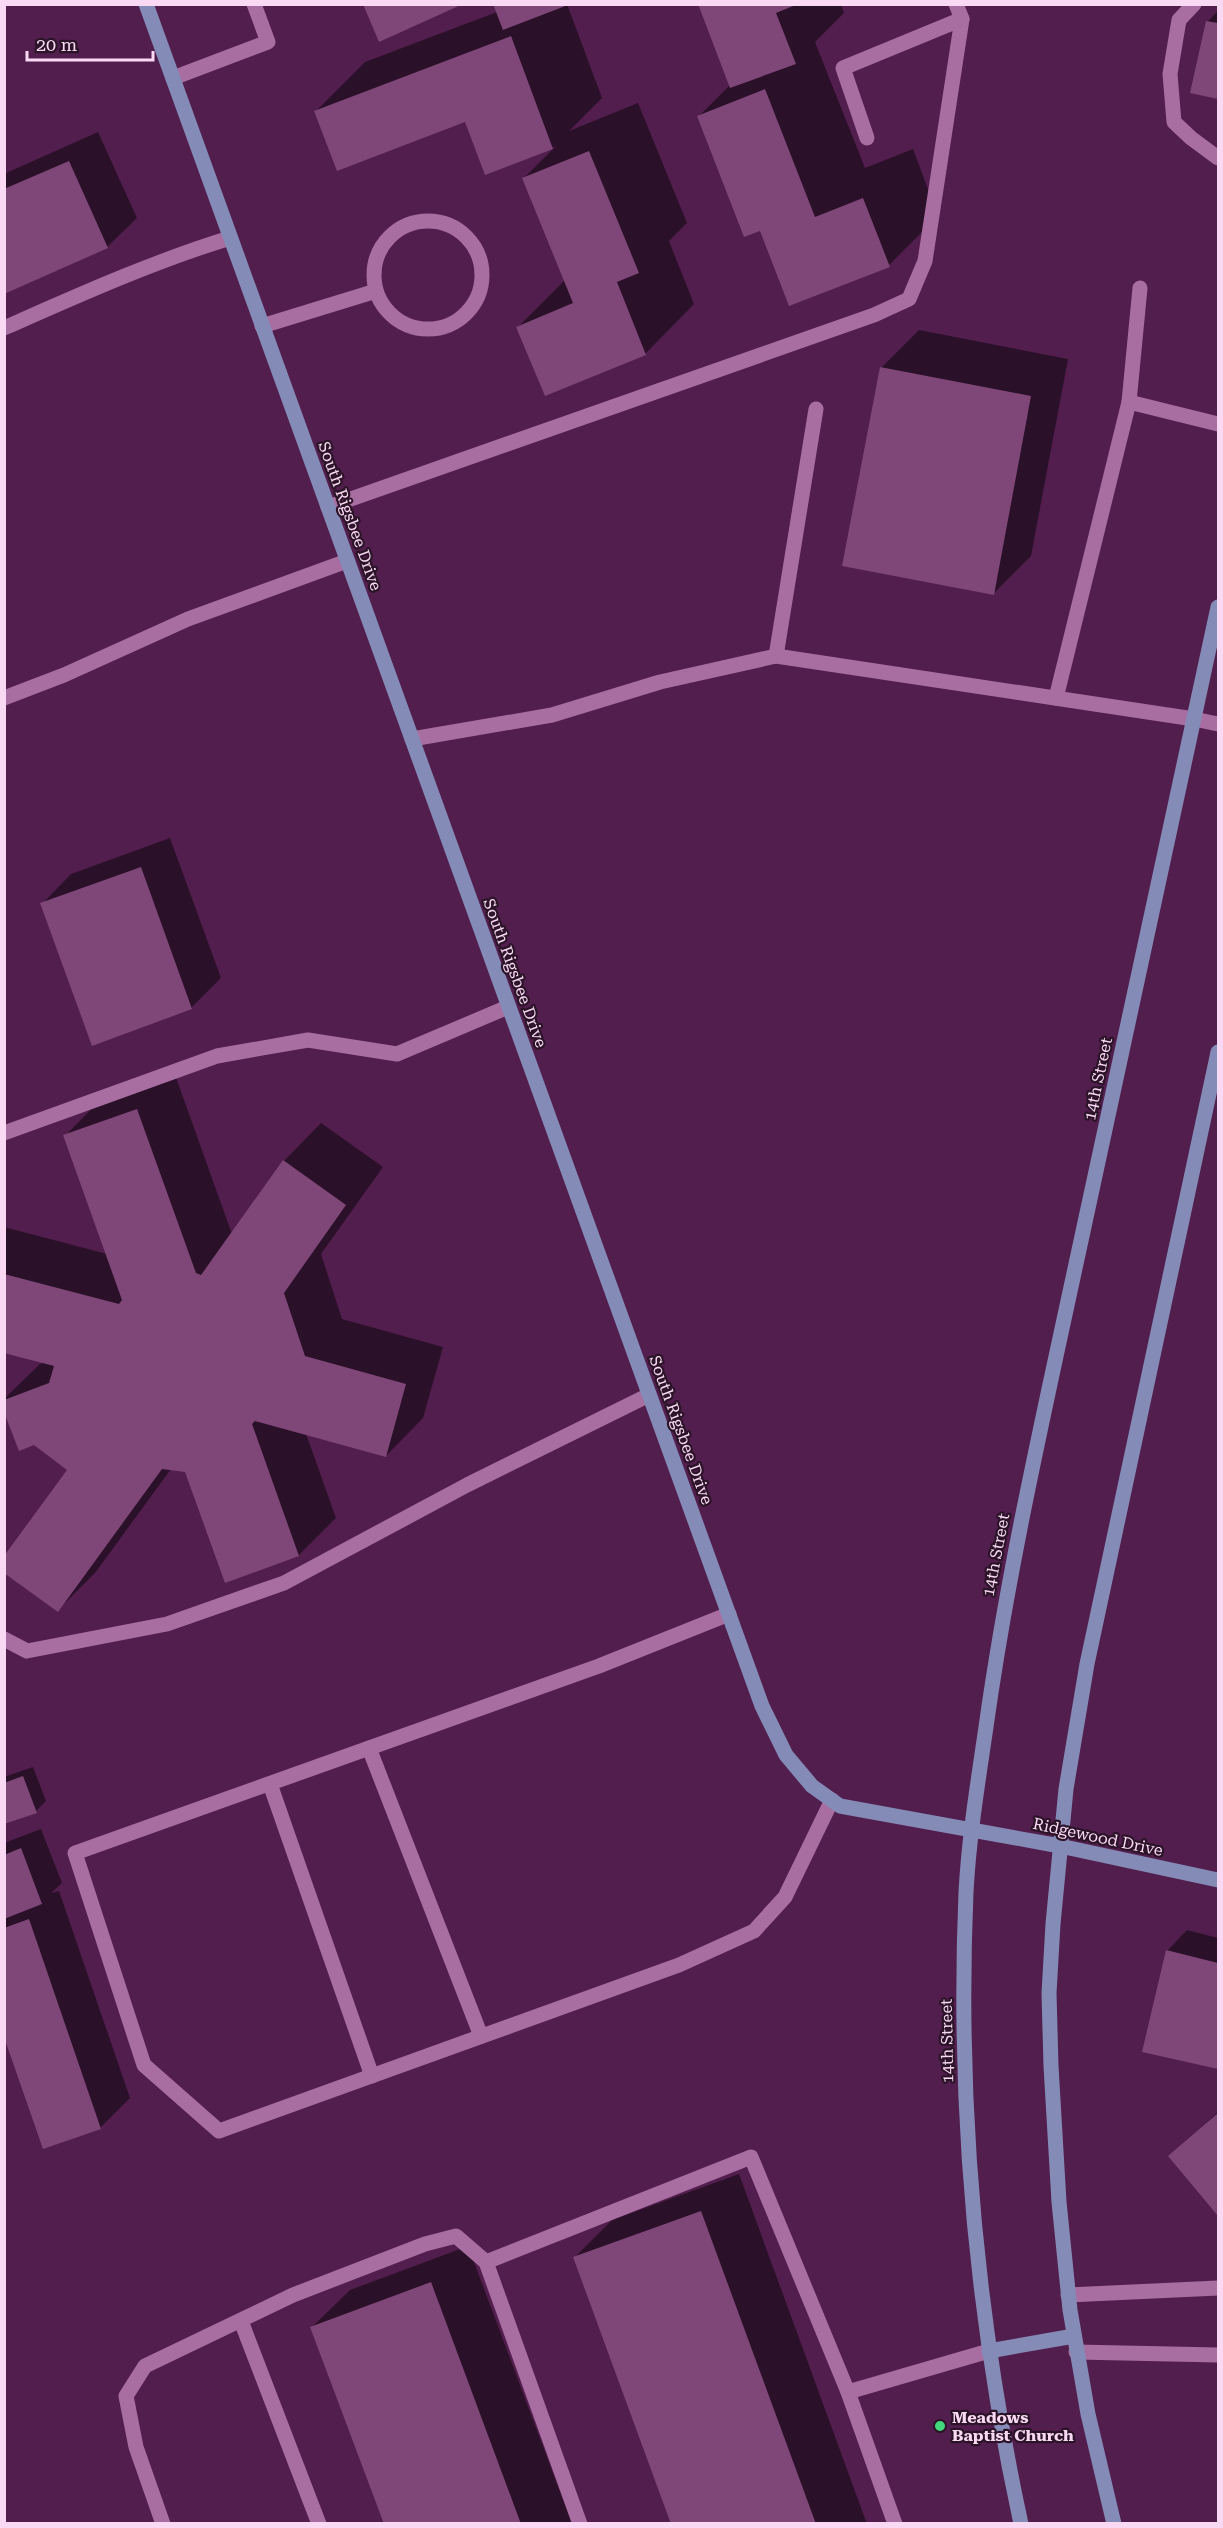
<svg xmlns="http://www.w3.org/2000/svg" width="1223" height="2528" font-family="'Roboto Serif',serif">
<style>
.shadow{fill:#0007}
.building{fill:#7f4778}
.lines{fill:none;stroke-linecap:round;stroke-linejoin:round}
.lane{stroke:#a96ea1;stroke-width:15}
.street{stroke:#a96ea1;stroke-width:15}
.secondary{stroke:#858bb7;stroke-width:15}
.poi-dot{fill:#43d77b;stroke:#2b1428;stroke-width:2}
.labels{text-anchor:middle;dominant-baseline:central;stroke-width:4.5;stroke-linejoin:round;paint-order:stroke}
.street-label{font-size:16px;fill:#fad9f4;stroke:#2b1428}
.poi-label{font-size:16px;font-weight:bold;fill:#fad9f4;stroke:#2b1428;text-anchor:start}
</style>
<rect width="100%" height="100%" fill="#521e4d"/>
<g class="shadow">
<polygon points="567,4 602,98 569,131 638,103 687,223 669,241 694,304 645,354 518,327 565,280 523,179 556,146 486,173 465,120 316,111 365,62 497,12"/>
<polygon points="699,4 841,4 844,13 815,42 865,168 913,149 938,216 889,265 761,229 699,116 730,85"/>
<polygon points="1218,11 1218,98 1192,92 1208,21"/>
<polygon points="98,132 137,218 107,247 4,293 4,174"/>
<polygon points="919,330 1068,359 1031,556 993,594 881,368"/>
<polygon points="170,838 221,978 191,1008 42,904 71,874"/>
<polygon points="174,1072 232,1234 284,1161 321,1123 383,1167 321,1254 342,1319 443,1347 423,1418 386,1456 306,1434 336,1518 299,1555 186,1471 171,1469 95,1573 58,1610 70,1469 35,1444 4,1408 4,1399 40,1364 45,1362 4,1352 4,1227 107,1254 65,1136 102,1098"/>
<polygon points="33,1767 46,1801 36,1811 4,1823 4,1777"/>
<polygon points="41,1829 62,1883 51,1893 59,1891 130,2098 100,2128 4,2032 4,1843"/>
<polygon points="1187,1930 1218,1938 1217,2067 1167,1951"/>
<polygon points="1218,2112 1218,2214 1170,2156"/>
<polygon points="739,2174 867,2524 672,2524 574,2258 612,2220"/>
<polygon points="468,2246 572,2524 386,2524 312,2327 350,2290"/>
</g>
<g class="building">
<polygon points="363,4 463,4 379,42"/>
<polygon points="493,4 568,4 568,5 503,30"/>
<polygon points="698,4 798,4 776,13 796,64 730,88"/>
<polygon points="1206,21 1218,23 1218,99 1190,93"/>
<polygon points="511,36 553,149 485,175 465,122 337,171 314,111"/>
<polygon points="765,89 815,217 863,198 890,267 789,306 760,231 744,237 697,116"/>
<polygon points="589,151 639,273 617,282 646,355 545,396 516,327 573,303 522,178"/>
<polygon points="69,161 108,248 4,294 4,189"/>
<polygon points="880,367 1031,396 994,595 842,566"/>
<polygon points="141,867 192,1009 92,1046 40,903"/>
<polygon points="137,1109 196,1273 201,1275 283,1160 346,1205 284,1293 305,1356 406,1384 386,1457 255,1421 252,1424 299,1556 225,1583 185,1472 162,1469 58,1612 4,1573 4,1556 67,1470 34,1445 19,1451 4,1412 4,1400 49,1383 54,1366 4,1353 4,1274 119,1304 122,1300 63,1135"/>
<polygon points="23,1776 37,1813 4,1824 4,1783"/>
<polygon points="21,1848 42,1904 4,1919 4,1855"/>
<polygon points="29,1919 101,2129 43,2149 4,2037 4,1928"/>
<polygon points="1166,1950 1218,1963 1218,2069 1142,2052"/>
<polygon points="1218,2113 1218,2216 1168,2156"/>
<polygon points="701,2211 816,2524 671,2524 573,2257"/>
<polygon points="431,2282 521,2524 384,2524 310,2327"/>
</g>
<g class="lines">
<g class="lane">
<polyline points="1194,4 1179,20 1170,74 1174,122 1191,138 1218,158"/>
<polyline points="173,78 268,42 254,4"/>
<polyline points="867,138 843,68 962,19"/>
<circle cx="428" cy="275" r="54"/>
<polyline points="262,326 376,291"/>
<path d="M4,328c75,-33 148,-66 226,-90"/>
<polyline points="1129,402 1218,424"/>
<polyline points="328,507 874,315 909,299 925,261 962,19 956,4"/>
<polyline points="776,656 816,409"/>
<polyline points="4,698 64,675 188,619 347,561"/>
<polyline points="1056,698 1129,402 1140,288"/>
<polyline points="412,739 552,715 660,682 776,656 1194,719"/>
<polyline points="4,1133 217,1056 308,1040 397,1054 508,1007"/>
<polyline points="729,1614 599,1666 75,1853 144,2065 219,2131 679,1965 754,1931 785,1897 832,1800"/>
<polyline points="4,1639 27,1651 167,1624 284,1583 467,1485 649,1395"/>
<polyline points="369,1748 481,2036"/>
<polyline points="270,1784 372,2076"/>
<polyline points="1068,2295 1218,2288"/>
<polyline points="241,2321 319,2524"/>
<polyline points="1076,2352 1218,2355"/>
<polyline points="848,2392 895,2524"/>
<polyline points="163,2524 136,2447 126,2396 145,2366 293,2295 425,2244 456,2236 486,2262"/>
<polyline points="580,2524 486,2262 751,2157 848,2392 989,2351"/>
</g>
<polyline class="street" points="1194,719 1218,724"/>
<g class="secondary">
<polyline points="146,4 762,1706 786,1755 812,1786 840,1806 1060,1846 1218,1880"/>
<polyline points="989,2351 1074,2336"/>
<path d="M1021,2524c-45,-208 -64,-420 -55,-632 3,-56 12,-110 20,-165 19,-136 48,-269 77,-403 52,-239 104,-478 155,-717"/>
<polyline points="1114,2524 1088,2414 1070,2310 1059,2202 1051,2066 1049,1993 1053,1924 1066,1789 1087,1664 1218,1052"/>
</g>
</g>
<circle class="poi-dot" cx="940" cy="2426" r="6"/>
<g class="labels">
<g class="street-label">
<text transform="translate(350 516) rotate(70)">South Rigsbee Drive</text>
<text transform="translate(515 973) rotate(70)">South Rigsbee Drive</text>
<text transform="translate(1098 1079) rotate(-78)">14th Street</text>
<text transform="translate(681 1430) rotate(70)">South Rigsbee Drive</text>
<text transform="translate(996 1555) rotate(-79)">14th Street</text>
<text transform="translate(1098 1837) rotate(12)">Ridgewood Drive</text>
<text transform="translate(947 2041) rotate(-91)">14th Street</text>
</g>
<g class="poi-label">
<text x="952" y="2417">Meadows<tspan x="952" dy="18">Baptist Church</tspan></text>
</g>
</g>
<rect width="1223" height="2528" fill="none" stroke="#fad9f4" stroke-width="12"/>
<path d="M27 51v9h126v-9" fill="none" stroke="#fad9f4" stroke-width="3"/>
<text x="36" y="51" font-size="18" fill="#fad9f4" stroke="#2b1428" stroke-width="4.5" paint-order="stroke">20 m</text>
</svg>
